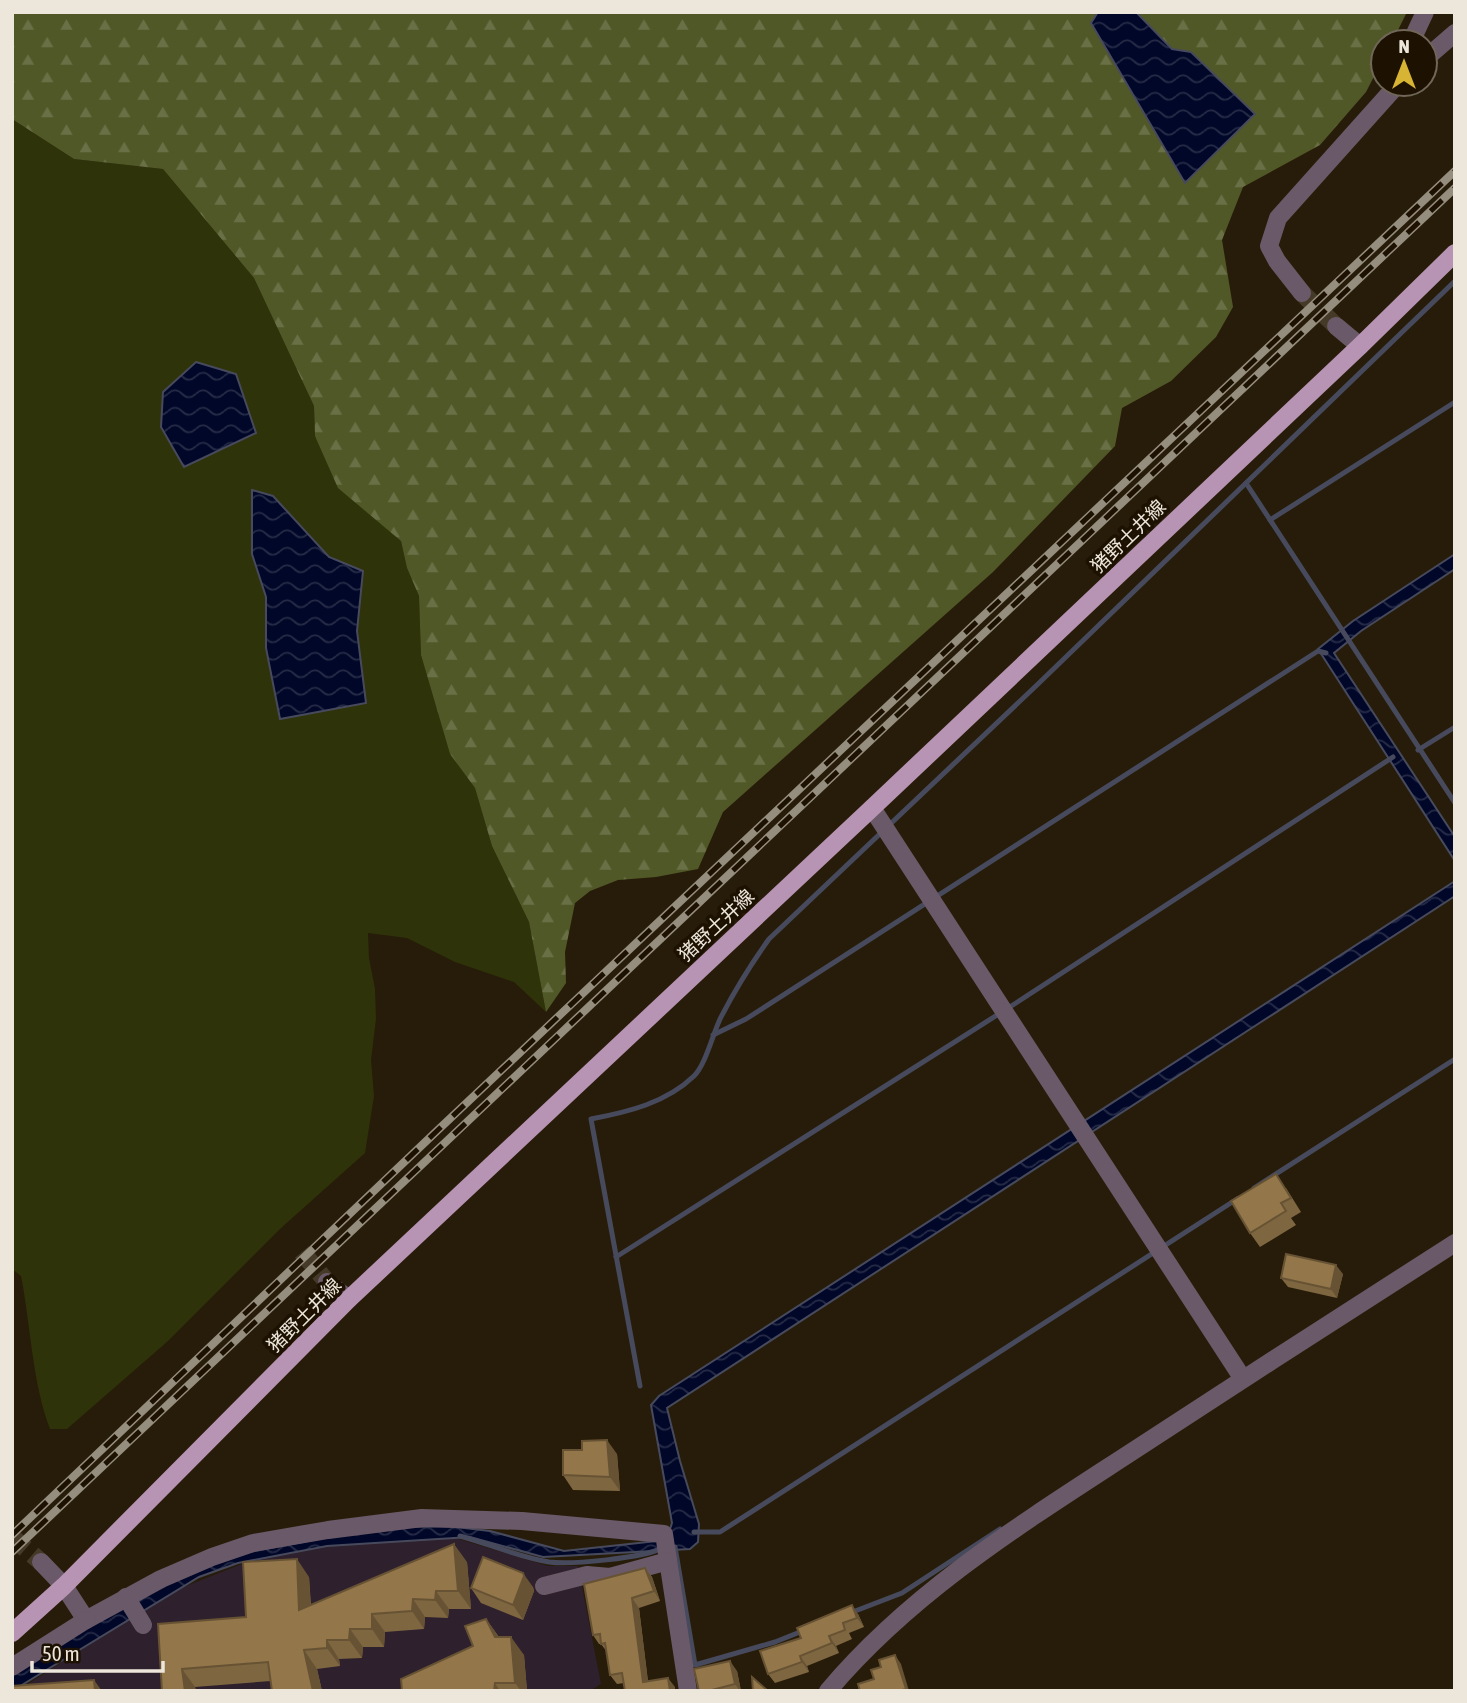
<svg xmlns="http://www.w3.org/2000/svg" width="1467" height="1703" font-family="'Asap Condensed','Noto Sans JP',sans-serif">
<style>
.education{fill:#2e202c}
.grass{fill:#2e3309}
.forest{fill:url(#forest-firs)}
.water{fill:url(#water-waves);stroke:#474a5d;stroke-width:2}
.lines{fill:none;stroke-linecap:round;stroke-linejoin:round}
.stream{stroke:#474a5d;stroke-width:5}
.minor-tunnel{stroke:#453a28;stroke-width:18;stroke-dasharray:18 9;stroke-linecap:butt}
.minor{stroke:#6a5968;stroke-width:18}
.major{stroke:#b894b4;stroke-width:18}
.rail-casing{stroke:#958d7e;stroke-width:8}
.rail{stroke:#1d1202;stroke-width:5;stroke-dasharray:16;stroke-linecap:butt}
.wall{fill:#7e6640}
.shaded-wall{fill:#675334}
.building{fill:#93774a;stroke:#675334;stroke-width:2}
.labels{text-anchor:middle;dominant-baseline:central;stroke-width:7;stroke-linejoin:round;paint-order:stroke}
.street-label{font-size:19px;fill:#ede6da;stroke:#1d1202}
</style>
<defs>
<pattern id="forest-firs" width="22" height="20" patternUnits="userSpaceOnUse" patternTransform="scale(1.75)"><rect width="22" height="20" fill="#515827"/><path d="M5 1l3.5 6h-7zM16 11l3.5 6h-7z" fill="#6a7046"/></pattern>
<pattern id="water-waves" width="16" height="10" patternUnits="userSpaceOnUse" patternTransform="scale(1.75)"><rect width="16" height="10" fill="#000728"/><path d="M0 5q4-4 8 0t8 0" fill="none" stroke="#262b47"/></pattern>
</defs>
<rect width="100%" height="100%" fill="#271c09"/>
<polygon class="education" points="452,1537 548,1566 578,1566 601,1684 590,1691 17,1691 171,1592 252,1560 332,1544"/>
<path class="grass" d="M12,119l62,40 89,10 91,109 60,128 1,30 58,80 28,25 6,27 12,28 2,59 29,99 25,34 17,58 37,76 17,90 -32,-30 -59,-20 -48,-24 -39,-5 1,25 6,31 1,30 -5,41 3,36 -9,57 -84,75 -113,113 -101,88h-17c-18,-48 -19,-102 -29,-153l-9,-7z"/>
<polygon class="forest" points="12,12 1407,12 1392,42 1383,42 1383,59 1366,92 1320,145 1243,187 1222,240 1233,307 1216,337 1171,381 1122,408 1115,446 993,572 723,812 698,869 656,877 618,880 590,891 575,903 565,952 566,983 546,1012 529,922 492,846 475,788 450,754 421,655 419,596 407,568 401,541 338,488 315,436 314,406 254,278 163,169 74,159 12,119"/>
<g class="water">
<polygon points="1098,12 1136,12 1172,49 1191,52 1255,114 1185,183 1091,23"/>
<polygon points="196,362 236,374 256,433 184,467 161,427 163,392"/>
<polygon points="252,490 273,496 329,557 363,571 357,631 366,703 280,719 266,648 266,597 252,554"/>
<polygon points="1455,554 1455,569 1361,631 1334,653 1455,837 1455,861 1318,649 1353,621"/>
<polygon points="1455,881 1455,896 667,1408 680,1461 699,1524 698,1542 690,1549 543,1557 470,1537 327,1546 238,1563 199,1577 12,1691 12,1672 152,1589 228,1556 377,1528 447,1526 490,1531 564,1551 657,1541 668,1535 672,1523 651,1405 659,1396"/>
</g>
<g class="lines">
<g class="stream">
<polyline points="1246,483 1455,803"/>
<polyline points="1270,520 1455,402"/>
<polyline points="1418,750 1455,727"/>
<polyline points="713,1035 746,1019 1318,651 1326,653"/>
<polyline points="1254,1188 1455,1059"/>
<polyline points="616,1257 1016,1003 1393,757"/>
<path d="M640,1386l-49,-267c37,-7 75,-16 103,-43 12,-12 19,-43 27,-59 14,-27 30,-53 48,-78l269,-255 417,-403"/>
<polyline points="694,1532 720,1532 1237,1199"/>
<path d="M460,1536c29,8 59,21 89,26 21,3 95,-4 113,-14"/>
<polyline points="675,1547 695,1665 775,1642 805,1630"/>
<polyline points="850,1613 902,1593 1000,1529"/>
</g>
<g class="minor-tunnel">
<polyline points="1302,293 1336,326"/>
<polyline points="302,1252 327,1282"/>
<polyline points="12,1537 41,1562"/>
</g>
<g class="minor">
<polyline points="1411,42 1425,12"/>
<polyline points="1425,59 1455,33"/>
<polyline points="1302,293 1277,261 1269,246 1278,218 1398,84"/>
<polyline points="1336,326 1360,346"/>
<polyline points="872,808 1243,1379"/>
<polyline points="327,1282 349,1299"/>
<polyline points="41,1562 64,1586 86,1620 161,1579 212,1557 253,1543 328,1530 422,1518 522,1521 664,1534 688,1691"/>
<polyline points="544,1586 587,1575 610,1577 668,1561"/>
<polyline points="126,1597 143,1625"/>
<polyline points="12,1667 86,1620"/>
<path d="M828,1691c83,-99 196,-169 302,-238 108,-71 216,-140 325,-210"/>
</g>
<polyline class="major" points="12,1633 64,1586 349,1299 872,808 1360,346 1455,253"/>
<defs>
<g id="rail">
<polyline points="12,1535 440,1128 1455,171"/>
<polyline points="12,1552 1455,188"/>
</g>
</defs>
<use href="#rail" class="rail-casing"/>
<use href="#rail" class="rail"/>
</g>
<g class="wall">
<polygon points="1286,1188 1301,1212 1291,1218 1296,1225 1260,1247 1250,1233"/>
<polygon points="1343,1274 1337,1298 1288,1287 1281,1278"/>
<polygon points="617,1454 620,1491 573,1490 563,1475"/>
<polygon points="467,1562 471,1609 449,1609 448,1618 425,1617 424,1629 385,1632 384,1647 363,1647 362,1658 339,1659 340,1666 317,1669 322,1691 272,1691 271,1681 195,1687 196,1691 162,1691 158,1624 246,1617 309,1577 311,1605"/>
<polygon points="645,1568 652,1577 660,1601 639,1608 648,1681 675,1687 675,1691 625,1691 624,1683 617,1684 610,1675 607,1652 601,1644 599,1644 593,1635"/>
<polygon points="533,1587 534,1591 523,1620 481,1603 471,1588"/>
<polygon points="858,1614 864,1627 849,1633 852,1639 836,1646 839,1653 807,1666 809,1672 775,1683 768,1674 801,1638"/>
<polygon points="486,1619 499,1637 524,1655 527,1691 399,1691 473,1646"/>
<polygon points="737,1671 741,1691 699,1691"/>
</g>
<g class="shaded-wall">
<polygon points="1336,1265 1343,1274 1337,1298 1331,1289"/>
<polygon points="607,1440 617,1454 620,1491 610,1477"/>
<polygon points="454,1544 467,1562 471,1609 458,1591"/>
<polygon points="297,1559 309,1577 312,1628 299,1610"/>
<polygon points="645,1568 652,1577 660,1601 654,1591"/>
<polygon points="523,1573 533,1587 534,1591 523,1620 513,1605"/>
<polygon points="436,1591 449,1609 448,1618 435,1600"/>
<polygon points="632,1598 639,1608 649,1691 643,1682"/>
<polygon points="413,1599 425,1617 424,1629 412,1611"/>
<polygon points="852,1605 858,1614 864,1627 857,1618"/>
<polygon points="372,1614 385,1632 384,1647 372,1629"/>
<polygon points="486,1619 499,1637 495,1637"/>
<polygon points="350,1629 363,1647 362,1658 349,1640"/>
<polygon points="829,1636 836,1646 839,1653 832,1643"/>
<polygon points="511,1637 524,1655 527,1691 521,1691 515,1683"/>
<polygon points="327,1640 339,1659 340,1666 327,1648"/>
<polygon points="304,1650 317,1669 322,1691 313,1691"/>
<polygon points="895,1655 901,1664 909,1691 907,1691 906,1689"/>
<polygon points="800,1656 807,1666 809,1672 802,1662"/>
<polygon points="730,1661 737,1671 741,1691 740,1691 735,1684"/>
<polygon points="182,1669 195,1687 196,1691 185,1691"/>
<polygon points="668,1678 675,1687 675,1691 670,1691"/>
<polygon points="94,1680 102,1691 95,1691"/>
<polygon points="495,1683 500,1691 494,1691"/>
</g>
<g class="building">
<polygon points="1276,1174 1291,1198 1281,1203 1286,1211 1250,1233 1231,1201"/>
<polygon points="1286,1254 1336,1265 1331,1289 1281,1278"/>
<polygon points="607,1440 610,1477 563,1475 563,1450 582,1450 582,1441"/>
<polygon points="454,1544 458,1591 436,1591 435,1600 413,1599 412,1611 372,1614 372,1629 350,1629 349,1640 327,1640 327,1648 304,1650 313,1691 272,1691 268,1662 182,1669 185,1691 162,1691 158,1624 246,1617 243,1562 297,1559 299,1610"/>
<polygon points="483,1557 523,1573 524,1576 513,1605 471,1588"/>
<polygon points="645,1568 654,1591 632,1598 643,1682 668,1678 670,1691 625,1691 622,1673 610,1675 605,1643 601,1644 600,1634 593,1635 584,1584"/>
<polygon points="852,1605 857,1618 843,1623 845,1630 829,1636 832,1643 800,1656 802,1662 768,1674 760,1651 801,1638 797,1628"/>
<polygon points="486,1619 495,1637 511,1637 515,1683 495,1683 494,1691 399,1691 402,1690 401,1679 473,1646 465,1626"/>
<polygon points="895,1655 906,1689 899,1691 860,1691 858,1684 874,1679 871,1670 881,1667 879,1660"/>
<polygon points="730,1661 735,1684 708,1691 699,1691 694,1669"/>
<polygon points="752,1677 768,1691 753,1691"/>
<polygon points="94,1680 95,1691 12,1691 12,1686"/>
</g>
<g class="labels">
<g class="street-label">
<text transform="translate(1128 536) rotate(-44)">猪野土井線</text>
<text transform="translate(716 925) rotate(-43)">猪野土井線</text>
<text transform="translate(304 1315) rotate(-45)">猪野土井線</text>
</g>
</g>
<rect width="1467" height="1703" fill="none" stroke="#ede6da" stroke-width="28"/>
<g transform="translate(1404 63)"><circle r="33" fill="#1d1202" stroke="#706758" stroke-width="2"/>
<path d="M0-5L12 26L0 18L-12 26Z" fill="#d8b434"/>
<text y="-10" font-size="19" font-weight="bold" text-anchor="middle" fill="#ede6da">N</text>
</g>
<path d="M32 1661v10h131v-10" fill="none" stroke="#ede6da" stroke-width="3.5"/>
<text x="42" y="1661" font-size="21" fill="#ede6da" stroke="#1d1202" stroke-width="5" paint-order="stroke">50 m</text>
</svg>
